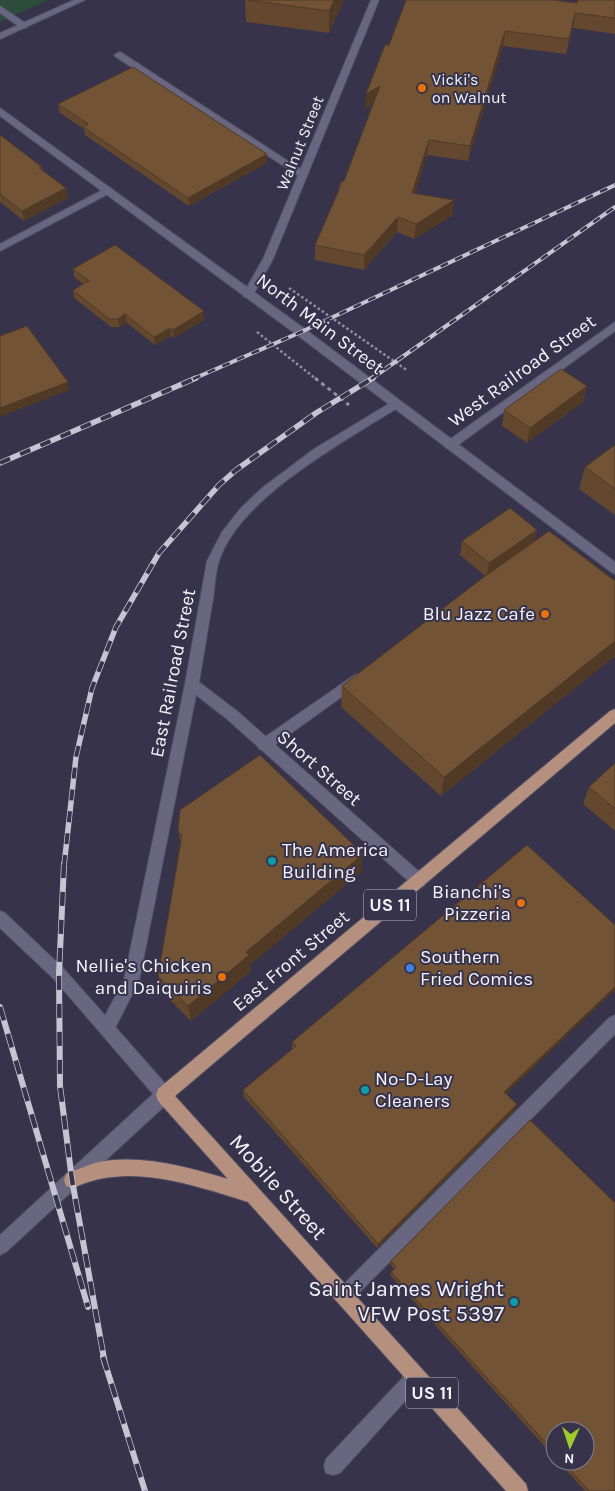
<svg xmlns="http://www.w3.org/2000/svg" width="615" height="1491" font-family="Karla,sans-serif">
<style>
.green{fill:#2c4c3c}
.lines{fill:none;stroke-linecap:round;stroke-linejoin:round}
.service-casing{stroke:#514e62;stroke-width:2}
.minor-casing{stroke:#514e62;stroke-width:2}
.tertiary-casing{stroke:#514e62;stroke-width:2}
.secondary-casing{stroke:#514e62;stroke-width:2}
.primary-casing{stroke:#514e62;stroke-width:2}
.path-far1{stroke:#9290a2;stroke-width:2.5;stroke-dasharray:2.5 2.5;stroke-linecap:butt}
.path{stroke:#9290a2;stroke-width:3;stroke-dasharray:4 4;stroke-linecap:butt}
.service{fill:#696681;fill-rule:evenodd}
.minor{fill:#696681;fill-rule:evenodd}
.tertiary{fill:#696681;fill-rule:evenodd}
.secondary{fill:#696681;fill-rule:evenodd}
.primary{fill:#b6907e;fill-rule:evenodd}
.rail-far2-casing{stroke:#c6c4d2;stroke-width:4}
.rail-far1-casing{stroke:#c6c4d2;stroke-width:5.5}
.rail-casing{stroke:#c6c4d2;stroke-width:6}
.rail-far2{stroke:#36334b;stroke-width:2.5;stroke-dasharray:8;stroke-linecap:butt}
.rail-far1{stroke:#36334b;stroke-width:4;stroke-dasharray:11;stroke-linecap:butt}
.rail{stroke:#36334b;stroke-width:4.5;stroke-dasharray:14;stroke-linecap:butt}
.wall{fill:#63472e}
.shaded-wall{fill:#503a26}
.building{fill:#735336;stroke:#503a26}
.food-dot{fill:#e8710a;stroke:#36334b;stroke-width:2}
.culture-dot{fill:#0f9aa8;stroke:#36334b;stroke-width:2}
.shop-dot{fill:#3f7fe0;stroke:#36334b;stroke-width:2}
.labels{text-anchor:middle;dominant-baseline:central;stroke-width:4;stroke-linejoin:round;paint-order:stroke}
.far-poi-label{font-size:16px;fill:#f4f3fd;stroke:#36334b;text-anchor:start}
.far-street-label{font-size:16px;fill:#f4f3fd;stroke:#36334b}
.shield{fill:#36334b;stroke:#bbb9c8;stroke-width:1}
.shield-label{font-size:18px;font-weight:bold;fill:#f4f3fd}
.street-label{font-size:19px;fill:#f4f3fd;stroke:#36334b}
.poi-label{font-size:19px;fill:#f4f3fd;stroke:#36334b;text-anchor:end}
.near-street-label{font-size:22px;fill:#f4f3fd;stroke:#36334b}
.near-poi-label{font-size:22px;fill:#f4f3fd;stroke:#36334b;text-anchor:end}
</style>
<rect width="100%" height="100%" fill="#36334b"/>
<polygon class="green" points="0,0 48,0 0,22"/>
<g class="lines">
<defs>
<g id="service">
<polygon points="0,6 27,24 27,28 21,28 0,13"/>
<polygon points="119,52 122,53 308,174 307,176 299,176 116,57 114,55"/>
<polygon points="356,674 361,675 363,679 361,683 269,749 264,751 259,749 257,745 259,741"/>
<polygon points="615,1015 615,1034 350,1302 344,1305 338,1302 335,1296 338,1290 609,1018"/>
<polygon points="416,1367 422,1370 425,1376 422,1382 340,1473 333,1475 326,1473 324,1466 326,1459 410,1370"/>
</g>
<g id="minor">
<polygon points="615,322 615,331 454,448 446,448 444,445 446,442"/>
<path d="M395,400l6,4 -2,3c-54,34 -160,91 -180,154 -4,12 -4,26 -6,38 -5,28 -9,55 -14,83l38,29 187,165 2,5 -2,5 -5,2 -5,-2 -187,-167 -31,-24 -57,286 -26,51 -6,3 -6,-3 -2,-5 25,-47 61,-296 22,-123 15,-29 18,-23 22,-21 52,-39z"/>
</g>
<g id="tertiary">
<polygon points="74,0 85,0 0,39 0,33"/>
<polygon points="371,0 379,0 273,259 252,297 244,297 243,294 263,259"/>
<polygon points="108,187 113,190 112,192 0,251 0,244"/>
<polygon points="0,911 5,913 64,969 170,1089 172,1095 170,1101 6,1252 0,1255 0,1235 153,1094 54,979 0,928"/>
</g>
<polygon id="secondary" points="0,108 305,329 615,562 615,574 611,572 297,335 0,116"/>
<path id="primary" d="M615,709v14l-440,373 351,388 2,7h-22l-258,-289c-42,-13 -91,-30 -135,-25 -15,1 -28,6 -41,11l-6,-2 -2,-6 2,-6c10,-4 19,-8 29,-11 43,-10 92,4 133,16l-70,-78 -2,-6 2,-6 452,-378z"/>
</defs>
<use href="#service" class="service-casing"/>
<use href="#minor" class="minor-casing"/>
<use href="#tertiary" class="tertiary-casing"/>
<use href="#secondary" class="secondary-casing"/>
<use href="#primary" class="primary-casing"/>
<g class="path-far1">
<polyline points="289,288 408,371"/>
<polyline points="257,332 316,379"/>
</g>
<polyline class="path" points="315,378 349,405"/>
<use href="#service" class="service"/>
<use href="#minor" class="minor"/>
<use href="#tertiary" class="tertiary"/>
<use href="#secondary" class="secondary"/>
<use href="#primary" class="primary"/>
<defs>
<g id="rail-far2">
<polyline points="193,379 301,332 615,185"/>
<polyline points="371,379 615,207"/>
</g>
<g id="rail-far1">
<polyline points="0,463 196,378"/>
<polyline points="64,866 76,757 92,688 116,627 159,553 219,485 236,470 316,413 373,378"/>
</g>
<g id="rail">
<polyline points="64,864 59,974 60,1086 72,1180 105,1364"/>
<polyline points="0,1007 88,1307"/>
<polyline points="103,1357 145,1491"/>
</g>
</defs>
<use href="#rail-far2" class="rail-far2-casing"/>
<use href="#rail-far1" class="rail-far1-casing"/>
<use href="#rail" class="rail-casing"/>
<use href="#rail-far2" class="rail-far2"/>
<use href="#rail-far1" class="rail-far1"/>
<use href="#rail" class="rail"/>
</g>
<g class="wall">
<polygon points="245,0 344,0 329,33 246,22"/>
<polygon points="615,0 615,34 573,28 566,54 503,46 468,161 427,155 415,193 453,215 414,239 397,232 364,270 315,260 315,245 344,181 373,104 365,109 389,45 577,3"/>
<polygon points="58,104 267,163 189,206 85,135 84,129 60,113"/>
<polygon points="0,135 42,167 43,171 66,188 68,198 24,221 0,202"/>
<polygon points="73,269 204,320 174,338 171,336 155,345 127,323 119,327 111,327 74,298 73,290 83,284 74,277"/>
<polygon points="587,386 583,402 527,443 502,426 504,410"/>
<polygon points="615,445 615,515 579,489 585,467"/>
<polygon points="537,530 534,541 615,581 615,656 441,796 341,707 342,686 485,576 460,555 462,541"/>
<polygon points="615,763 615,831 583,804 589,787"/>
<polygon points="178,831 361,872 250,965 251,971 191,1021 162,992 158,976 181,844"/>
<polygon points="292,1042 506,1094 514,1111 377,1248 244,1097 243,1090 292,1049"/>
<polygon points="391,1261 615,1491 585,1491 558,1461 585,1461 555,1431 555,1458 390,1275 391,1272 394,1269 390,1264"/>
</g>
<g class="shaded-wall">
<polygon points="334,0 344,0 329,33 329,11"/>
<polygon points="575,13 573,28 566,54 569,39"/>
<polygon points="505,31 503,46 468,161 470,146"/>
<polygon points="380,86 379,101 365,109 366,94"/>
<polygon points="429,140 427,155 411,208 412,193"/>
<polygon points="267,154 267,163 189,206 188,198"/>
<polygon points="66,188 68,198 24,221 22,211"/>
<polygon points="454,200 453,215 414,239 416,224"/>
<polygon points="398,217 397,232 364,270 364,255"/>
<polygon points="204,311 204,320 174,338 173,330"/>
<polygon points="125,314 127,323 119,327 118,319"/>
<polygon points="170,328 171,336 155,345 154,337"/>
<polygon points="68,382 69,390 0,417 0,408"/>
<polygon points="587,386 583,402 527,443 530,428"/>
<polygon points="537,530 533,544 486,578 489,563"/>
<polygon points="615,641 615,656 441,796 444,777"/>
<polygon points="363,854 361,872 250,965 251,971 191,1021 188,1006 246,952"/>
<polygon points="615,987 615,990 501,1099 504,1092"/>
<polygon points="517,1104 514,1111 377,1248 378,1244"/>
</g>
<g class="building">
<polygon points="248,0 334,0 329,11"/>
<polygon points="406,0 553,0 577,3 578,0 615,0 615,18 575,13 569,39 505,31 470,146 429,140 412,193 454,200 416,224 398,217 364,255 315,245 338,192 341,182 344,181 380,86 366,94 385,45 389,45"/>
<polygon points="133,67 267,154 188,198 83,127 88,124 58,104"/>
<polygon points="0,135 42,167 39,168 66,188 22,211 0,194"/>
<polygon points="115,245 204,311 173,330 170,328 154,337 125,314 118,319 109,319 73,290 89,281 73,269"/>
<polygon points="27,326 68,382 0,408 0,336"/>
<polygon points="561,369 587,386 530,428 504,410"/>
<polygon points="615,445 615,489 585,467"/>
<polygon points="510,508 537,530 489,563 462,541"/>
<polygon points="549,531 615,581 615,641 444,777 342,686 480,580"/>
<polygon points="260,755 363,854 246,952 249,955 188,1006 158,976 182,835 178,831 180,810"/>
<polygon points="615,763 615,809 589,787"/>
<polygon points="527,845 615,925 615,987 504,1092 517,1104 378,1244 243,1090 296,1046 292,1042"/>
<polygon points="530,1120 615,1203 615,1491 589,1491 562,1461 585,1461 585,1431 555,1431 555,1453 391,1272 396,1267 391,1261"/>
</g>
<g class="food-dot">
<circle cx="422" cy="88" r="5"/>
<circle cx="545" cy="614" r="5"/>
<circle cx="521" cy="903" r="5"/>
<circle cx="222" cy="977" r="5"/>
</g>
<g class="culture-dot">
<circle cx="272" cy="861" r="5"/>
<circle cx="365" cy="1090" r="5"/>
<circle cx="514" cy="1302" r="5"/>
</g>
<circle class="shop-dot" cx="410" cy="968" r="5"/>
<g class="labels">
<g class="far-poi-label">
<text x="432" y="79">Vicki's<tspan x="432" dy="18">on Walnut</tspan></text>
</g>
<g class="far-street-label">
<text transform="translate(300 143) rotate(-68)">Walnut Street</text>
</g>
<g class="shield">
<rect x="364" y="889.5" width="52" height="31" rx="4"/>
<rect x="406" y="1377.5" width="52" height="31" rx="4"/>
</g>
<g class="shield-label">
<text x="390" y="905">US 11</text>
<text x="432" y="1393">US 11</text>
</g>
<g class="street-label">
<text transform="translate(320 324) rotate(37)">North Main Street</text>
<text transform="translate(522 371) rotate(-36)">West Railroad Street</text>
<text transform="translate(173 673) rotate(-79)">East Railroad Street</text>
<text transform="translate(319 768) rotate(41)">Short Street</text>
<text transform="translate(291 961) rotate(-40)">East Front Street</text>
</g>
<g class="poi-label">
<text x="535" y="614">Blu Jazz Cafe</text>
<text x="282" y="850" text-anchor="start">The America<tspan x="282" dy="22">Building</tspan></text>
<text x="511" y="892">Bianchi's<tspan x="511" dy="22">Pizzeria</tspan></text>
<text x="420" y="957" text-anchor="start">Southern<tspan x="420" dy="22">Fried Comics</tspan></text>
<text x="212" y="966">Nellie's Chicken<tspan x="212" dy="22">and Daiquiris</tspan></text>
<text x="375" y="1079" text-anchor="start">No-D-Lay<tspan x="375" dy="22">Cleaners</tspan></text>
</g>
<g class="near-street-label">
<text transform="translate(278 1187) rotate(48)">Mobile Street</text>
</g>
<g class="near-poi-label">
<text x="504" y="1289">Saint James Wright<tspan x="504" dy="25">VFW Post 5397</tspan></text>
</g>
</g>
<g transform="translate(570 1446) rotate(183)"><circle r="24" fill="#36334b" stroke="#828092"/>
<path d="M0-4L9 19L0 12L-9 19Z" fill="#9fca2c"/>
<text y="-8" font-size="14" font-weight="bold" text-anchor="middle" fill="#f4f3fd">N</text>
</g>
</svg>
